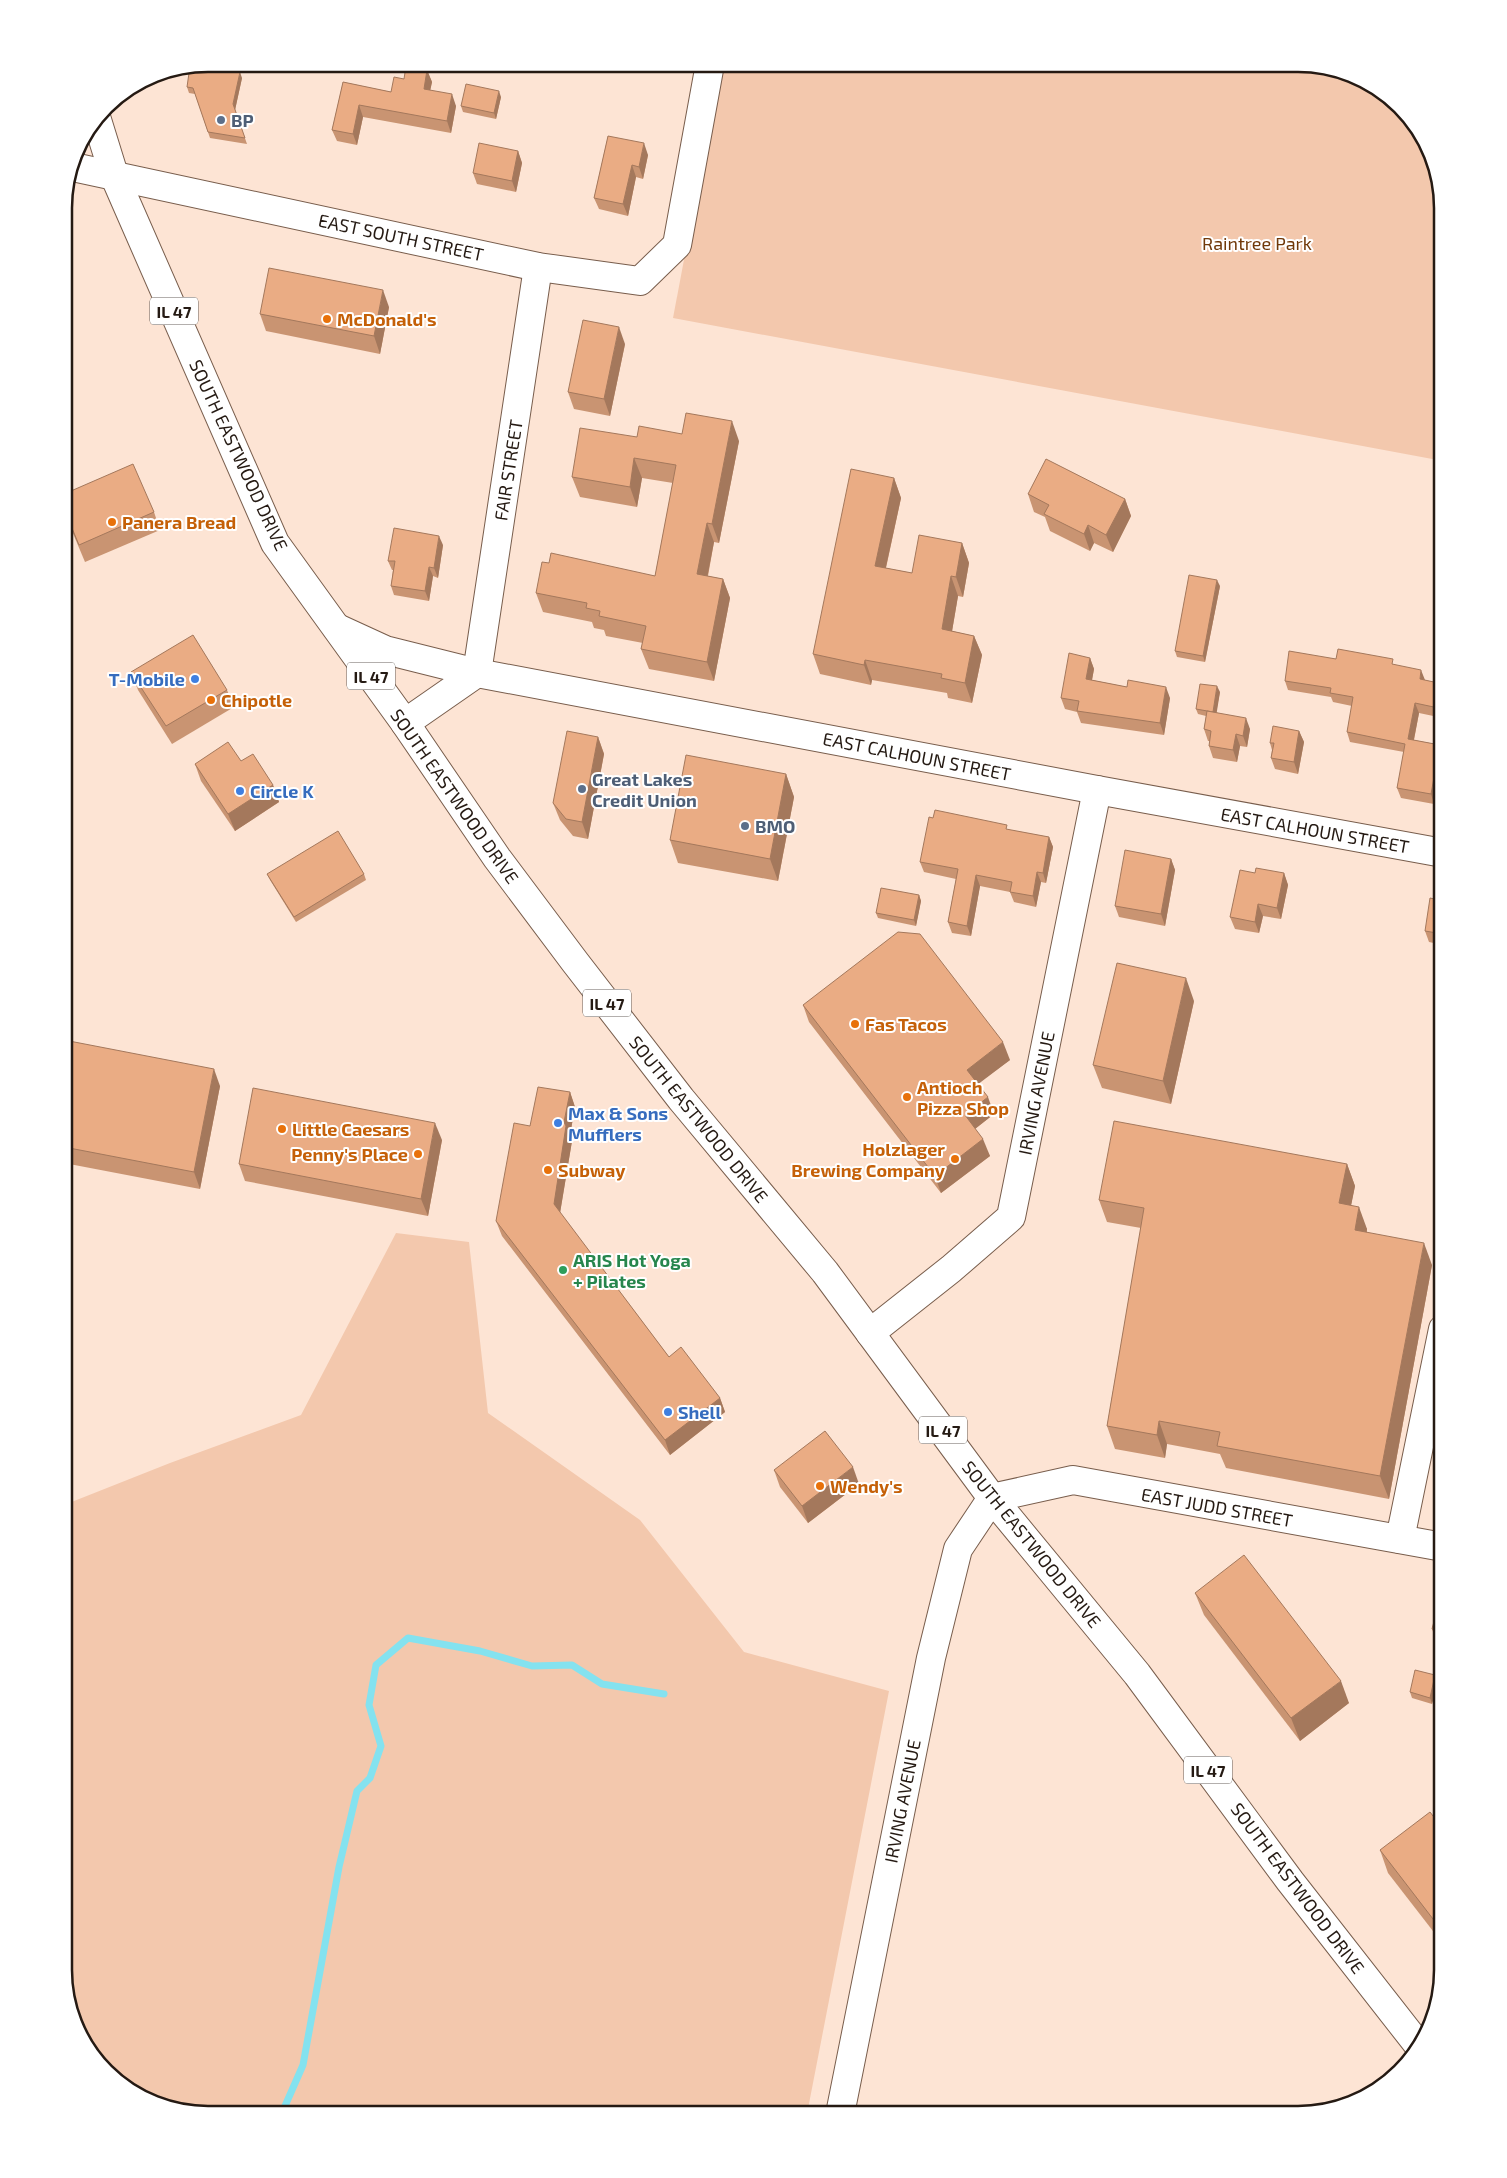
<svg xmlns="http://www.w3.org/2000/svg" width="1507" height="2178" font-family="'Exo 2',sans-serif">
<style>
.green{fill:#f3c8ad}
.lines{fill:none;stroke-linecap:round;stroke-linejoin:round}
.stream{stroke:#84e2ef;stroke-width:7}
.minor-casing{stroke:#785d4c;stroke-width:30}
.major-casing{stroke:#785d4c;stroke-width:30}
.minor{stroke:#fff;stroke-width:28}
.major{stroke:#fff;stroke-width:28}
.wall{fill:#c99472}
.shaded-wall{fill:#a4785c}
.building{fill:#eaac84;stroke:#a4785c}
.service-dot{fill:#5c6f8a;stroke:#fff;stroke-width:2}
.food-dot{fill:#e8710a;stroke:#fff;stroke-width:2}
.shop-dot{fill:#3f7fe0;stroke:#fff;stroke-width:2}
.leisure-dot{fill:#2e9e5b;stroke:#fff;stroke-width:2}
.labels{text-anchor:middle;dominant-baseline:central;stroke-width:4;stroke-linejoin:round;paint-order:stroke}
.shield{fill:#fff;stroke:#665f5a;stroke-width:1}
.shield-label{font-size:16px;font-weight:bold;fill:#251a13}
.service-label{font-size:18px;font-weight:bold;fill:#4e5e75;stroke:#fff;text-anchor:start}
.street-label{font-size:18px;fill:#251a13;stroke:#fff}
.park-label{font-size:18px;fill:#703808;stroke:#fff}
.food-label{font-size:18px;font-weight:bold;fill:#c56008;stroke:#fff;text-anchor:start}
.shop-label{font-size:18px;font-weight:bold;fill:#366cbe;stroke:#fff;text-anchor:start}
.leisure-label{font-size:18px;font-weight:bold;fill:#27864d;stroke:#fff;text-anchor:start}
.rim{fill:none;stroke:#251a13;stroke-width:2.5}
</style>
<rect width="100%" height="100%" fill="#fde4d4"/>
<g class="green">
<polygon points="721,64 1307,64 1379,88 1424,136 1443,209 1443,461 673,318"/>
<polygon points="396,1233 469,1242 488,1413 640,1520 744,1652 889,1691 807,2114 200,2114 136,2095 83,2042 64,1969 64,1505 170,1463 301,1415"/>
</g>
<g class="lines">
<polyline class="stream" points="283,2114 285,2106 303,2065 339,1867 357,1791 370,1778 381,1746 369,1705 376,1665 408,1638 480,1651 532,1666 572,1665 602,1684 664,1694"/>
<defs>
<g id="minor">
<polyline points="73,167 538,267 640,281 677,245 710,64"/>
<polyline points="337,628 385,650 477,673 1097,790 1443,853"/>
<polyline points="477,673 538,267"/>
<polyline points="405,723 477,673"/>
<polyline points="870,1333 951,1269 1011,1217 1097,790"/>
<polyline points="1400,1539 1443,1329"/>
<polyline points="840,2114 931,1658 958,1549 992,1498 1073,1480 1443,1547"/>
</g>
<polyline id="major" points="97,120 114,175 275,543 405,723 497,858 575,962 681,1099 825,1272 992,1498 1137,1674 1290,1881 1419,2046"/>
</defs>
<use href="#minor" class="minor-casing"/>
<use href="#major" class="major-casing"/>
<use href="#minor" class="minor"/>
<use href="#major" class="major"/>
</g>
<g class="wall">
<polygon points="219,67 242,78 235,110 247,144 210,138 195,94 189,93 187,87"/>
<polygon points="427,70 432,82 430,90 456,106 451,133 363,117 357,145 337,141 332,130 343,82 391,92 404,79"/>
<polygon points="501,97 496,119 463,112 461,106"/>
<polygon points="608,136 648,155 643,179 636,177 628,216 599,209 594,198"/>
<polygon points="518,151 522,163 516,192 477,184 473,173"/>
<polygon points="389,307 380,354 266,331 260,314"/>
<polygon points="625,344 610,416 574,409 568,392"/>
<polygon points="682,434 739,441 719,543 714,542 708,576 723,579 730,598 714,681 649,669 641,649 643,643 606,636 604,630 594,628 592,622 543,612 536,593 549,563 655,576 673,483 642,478 637,507 580,497 572,477 637,437"/>
<polygon points="894,478 901,498 886,568 912,573 962,543 969,563 963,597 958,596 952,631 974,636 982,655 972,703 948,698 947,693 872,680 871,685 820,674 813,654"/>
<polygon points="1028,494 1125,499 1131,516 1113,552 1094,543 1090,551 1050,531 1045,517 1034,512"/>
<polygon points="64,509 154,512 160,530 85,562 64,512"/>
<polygon points="443,545 438,578 433,576 429,601 394,595 391,586 393,570 392,570 388,561"/>
<polygon points="1220,586 1205,662 1177,657 1175,651"/>
<polygon points="1090,658 1094,669 1092,680 1127,687 1170,698 1164,735 1081,723 1077,712 1065,709 1061,698"/>
<polygon points="1336,659 1396,665 1425,680 1443,684 1443,718 1419,713 1414,740 1440,745 1443,753 1434,804 1401,798 1397,788 1404,752 1350,742 1347,732 1352,706 1333,702 1331,697 1288,690 1285,681"/>
<polygon points="131,672 227,690 234,707 172,744 138,690"/>
<polygon points="1220,692 1216,712 1250,729 1247,747 1240,746 1237,762 1213,758 1209,746 1210,741 1208,741 1204,729 1206,716 1198,714 1196,709"/>
<polygon points="1299,731 1304,742 1298,774 1275,769 1271,758 1272,750 1270,743"/>
<polygon points="598,737 604,754 588,839 573,836 560,820 553,803"/>
<polygon points="241,761 273,785 279,802 235,831 201,781 195,764"/>
<polygon points="786,774 794,797 778,881 678,863 670,840"/>
<polygon points="1009,830 1049,837 1053,847 1046,883 1041,882 1036,907 1014,902 1010,892 980,886 971,936 952,933 948,922 956,879 924,872 920,862"/>
<polygon points="1171,859 1175,870 1165,926 1119,917 1115,906"/>
<polygon points="1255,873 1284,873 1288,885 1281,919 1263,916 1259,933 1235,929 1230,917"/>
<polygon points="267,874 364,874 366,880 296,922 270,880"/>
<polygon points="919,895 921,901 916,926 878,918 876,913"/>
<polygon points="1443,901 1443,945 1429,942 1425,931"/>
<polygon points="1194,1001 1171,1104 1102,1088 1093,1065"/>
<polygon points="803,1005 1010,1060 977,1084 994,1114 975,1129 990,1156 941,1193 809,1022"/>
<polygon points="64,1040 220,1086 200,1189 64,1163"/>
<polygon points="570,1092 575,1107 570,1135 572,1141 560,1213 669,1357 720,1398 725,1412 670,1455 502,1236 496,1221 530,1126"/>
<polygon points="442,1140 428,1216 245,1181 239,1164"/>
<polygon points="1347,1164 1355,1186 1351,1205 1367,1229 1367,1232 1432,1265 1389,1499 1226,1468 1220,1454 1167,1444 1165,1458 1115,1449 1107,1426 1141,1228 1107,1222 1099,1200"/>
<polygon points="774,1470 859,1484 808,1523 780,1487"/>
<polygon points="1443,1587 1443,1642 1436,1640 1432,1629"/>
<polygon points="1195,1593 1349,1703 1300,1741 1204,1615"/>
<polygon points="1435,1675 1438,1681 1432,1704 1412,1698 1410,1692"/>
<polygon points="1443,1829 1443,1944 1388,1873 1380,1850"/>
</g>
<g class="shaded-wall">
<polygon points="427,70 432,82 428,101 424,89"/>
<polygon points="240,72 242,78 235,110 247,144 233,104"/>
<polygon points="499,91 501,97 496,119 494,113"/>
<polygon points="452,94 456,106 451,133 447,121"/>
<polygon points="359,105 363,117 357,145 353,134"/>
<polygon points="644,143 648,155 643,179 639,167"/>
<polygon points="518,151 522,163 516,192 512,181"/>
<polygon points="632,165 636,177 628,216 623,204"/>
<polygon points="383,290 389,307 380,354 374,336"/>
<polygon points="619,327 625,344 610,416 604,399"/>
<polygon points="732,421 739,441 719,543 712,524"/>
<polygon points="634,458 642,478 637,507 630,487"/>
<polygon points="894,478 901,498 882,585 875,566"/>
<polygon points="1125,499 1131,516 1113,552 1106,535"/>
<polygon points="707,523 714,542 704,594 697,574"/>
<polygon points="1088,525 1094,543 1090,551 1084,534"/>
<polygon points="439,536 443,545 438,578 434,568"/>
<polygon points="962,543 969,563 963,597 956,577"/>
<polygon points="429,567 433,576 429,601 425,591"/>
<polygon points="951,576 958,596 949,649 942,629"/>
<polygon points="723,579 730,598 714,681 707,662"/>
<polygon points="1217,580 1220,586 1205,662 1203,656"/>
<polygon points="974,636 982,655 972,703 965,683"/>
<polygon points="1090,658 1094,669 1090,690 1086,679"/>
<polygon points="865,660 872,680 871,685 864,665"/>
<polygon points="1421,670 1425,680 1420,679"/>
<polygon points="1217,686 1220,692 1216,717 1213,712"/>
<polygon points="1166,687 1170,698 1164,735 1160,723"/>
<polygon points="1415,703 1419,713 1412,749 1408,739"/>
<polygon points="1246,718 1250,729 1247,747 1243,736"/>
<polygon points="1299,731 1304,742 1298,774 1294,762"/>
<polygon points="1236,734 1240,746 1237,762 1233,750"/>
<polygon points="598,737 604,754 588,839 582,822"/>
<polygon points="1440,745 1443,753 1443,756 1434,804 1431,794"/>
<polygon points="786,774 794,797 778,881 770,859"/>
<polygon points="273,785 279,802 235,831 228,814"/>
<polygon points="1049,837 1053,847 1046,883 1043,873"/>
<polygon points="1171,859 1175,870 1165,926 1161,914"/>
<polygon points="1037,872 1041,882 1036,907 1033,896"/>
<polygon points="1284,873 1288,885 1281,919 1277,908"/>
<polygon points="976,875 980,886 971,936 967,926"/>
<polygon points="919,895 921,901 916,926 914,920"/>
<polygon points="1258,904 1263,916 1259,933 1255,922"/>
<polygon points="1186,978 1194,1001 1171,1104 1163,1081"/>
<polygon points="1003,1042 1010,1060 973,1088 967,1070"/>
<polygon points="214,1069 220,1086 200,1189 194,1172"/>
<polygon points="570,1092 575,1107 570,1135 572,1141 559,1219 554,1204 564,1122"/>
<polygon points="988,1097 994,1114 971,1132 965,1115"/>
<polygon points="435,1123 442,1140 428,1216 421,1199"/>
<polygon points="983,1139 990,1156 941,1193 935,1176"/>
<polygon points="1347,1164 1355,1186 1347,1226 1339,1203"/>
<polygon points="1359,1207 1367,1229 1363,1253 1355,1230"/>
<polygon points="1424,1243 1432,1265 1389,1499 1380,1476"/>
<polygon points="720,1398 725,1412 670,1455 665,1440"/>
<polygon points="1159,1421 1167,1444 1165,1458 1157,1435"/>
<polygon points="853,1467 859,1484 808,1523 802,1506"/>
<polygon points="1435,1675 1438,1681 1432,1704 1430,1698"/>
<polygon points="1341,1681 1349,1703 1300,1741 1291,1718"/>
</g>
<g class="building">
<polygon points="209,64 218,64 219,67 240,72 233,104 245,138 208,132 193,88 187,87 189,73 187,68"/>
<polygon points="406,66 427,70 424,89 452,94 447,121 359,105 353,134 332,130 343,82 391,92 394,77 404,79"/>
<polygon points="466,84 499,91 494,113 461,106"/>
<polygon points="608,136 644,143 639,167 632,165 623,204 594,198"/>
<polygon points="479,143 518,151 512,181 473,173"/>
<polygon points="269,268 383,290 374,336 260,314"/>
<polygon points="583,320 619,327 604,399 568,392"/>
<polygon points="686,413 732,421 712,524 707,523 697,574 723,579 707,662 641,649 646,626 599,616 600,611 586,608 587,603 536,593 542,562 549,563 551,553 655,576 676,465 634,458 630,487 572,477 580,428 637,437 639,426 682,434"/>
<polygon points="1046,459 1125,499 1106,535 1088,525 1084,534 1044,514 1049,505 1028,494"/>
<polygon points="133,464 154,512 79,545 64,509 64,494"/>
<polygon points="851,469 894,478 875,566 912,573 919,535 962,543 956,577 951,576 942,629 974,636 965,683 941,678 942,674 865,660 864,665 813,654"/>
<polygon points="394,528 439,536 434,568 429,567 425,591 391,586 395,561 388,561"/>
<polygon points="1189,575 1217,580 1203,656 1175,651"/>
<polygon points="193,635 227,690 166,726 131,672"/>
<polygon points="1338,649 1393,659 1392,664 1421,670 1420,679 1443,684 1443,709 1415,703 1408,739 1440,745 1431,794 1397,788 1405,744 1347,732 1353,697 1330,693 1331,688 1285,681 1289,651 1336,659"/>
<polygon points="1069,653 1090,658 1086,679 1127,687 1128,680 1166,687 1160,723 1077,711 1079,701 1061,698"/>
<polygon points="1200,684 1217,686 1213,712 1196,709"/>
<polygon points="1207,711 1246,718 1243,736 1236,734 1233,750 1209,746 1211,731 1204,729"/>
<polygon points="1273,726 1299,731 1294,762 1271,758 1274,743 1270,743"/>
<polygon points="567,731 598,737 582,822 566,819 553,803"/>
<polygon points="228,742 241,761 253,754 273,785 228,814 195,764"/>
<polygon points="686,755 786,774 770,859 670,840"/>
<polygon points="935,810 1007,825 1006,829 1049,837 1043,873 1037,872 1033,896 1010,892 1012,882 976,875 967,926 948,922 958,869 920,862 929,817 933,818"/>
<polygon points="338,831 364,874 294,917 267,874"/>
<polygon points="1125,850 1171,859 1161,914 1115,906"/>
<polygon points="1256,868 1284,873 1277,908 1258,904 1255,922 1230,917 1240,870 1255,873"/>
<polygon points="881,888 919,895 914,920 876,913"/>
<polygon points="1430,898 1443,901 1443,934 1425,931"/>
<polygon points="898,932 920,934 1003,1042 967,1070 988,1097 965,1115 983,1139 935,1176 803,1005"/>
<polygon points="1117,963 1186,978 1163,1081 1093,1065"/>
<polygon points="64,1040 214,1069 194,1172 64,1147"/>
<polygon points="538,1087 570,1092 564,1122 566,1126 554,1204 669,1357 681,1347 720,1398 665,1440 496,1221 514,1123 530,1126"/>
<polygon points="253,1088 435,1123 421,1199 239,1164"/>
<polygon points="1114,1121 1347,1164 1339,1203 1359,1207 1355,1230 1424,1243 1380,1476 1217,1446 1220,1432 1159,1421 1157,1435 1107,1426 1144,1208 1099,1200"/>
<polygon points="825,1431 853,1467 802,1506 774,1470"/>
<polygon points="1244,1555 1341,1681 1291,1718 1195,1593"/>
<polygon points="1443,1587 1443,1631 1432,1629"/>
<polygon points="1415,1670 1435,1675 1430,1698 1410,1692"/>
<polygon points="1430,1812 1443,1829 1443,1932 1380,1850"/>
</g>
<g class="service-dot">
<circle cx="221" cy="120" r="5"/>
<circle cx="582" cy="789" r="5"/>
<circle cx="745" cy="826" r="5"/>
</g>
<g class="food-dot">
<circle cx="327" cy="319" r="5"/>
<circle cx="112" cy="522" r="5"/>
<circle cx="211" cy="700" r="5"/>
<circle cx="855" cy="1024" r="5"/>
<circle cx="907" cy="1097" r="5"/>
<circle cx="282" cy="1129" r="5"/>
<circle cx="418" cy="1154" r="5"/>
<circle cx="955" cy="1159" r="5"/>
<circle cx="548" cy="1170" r="5"/>
<circle cx="820" cy="1486" r="5"/>
</g>
<g class="shop-dot">
<circle cx="195" cy="679" r="5"/>
<circle cx="240" cy="791" r="5"/>
<circle cx="558" cy="1123" r="5"/>
<circle cx="668" cy="1412" r="5"/>
</g>
<circle class="leisure-dot" cx="563" cy="1270" r="5"/>
<g class="labels">
<g class="shield">
<rect x="150" y="297.5" width="48" height="27" rx="4"/>
<rect x="347" y="662.5" width="48" height="27" rx="4"/>
<rect x="583" y="989.5" width="48" height="27" rx="4"/>
<rect x="919" y="1416.5" width="48" height="27" rx="4"/>
<rect x="1184" y="1756.5" width="48" height="27" rx="4"/>
</g>
<g class="shield-label">
<text x="174" y="311">IL 47</text>
<text x="371" y="676">IL 47</text>
<text x="607" y="1003">IL 47</text>
<text x="943" y="1430">IL 47</text>
<text x="1208" y="1770">IL 47</text>
</g>
<g class="service-label">
<text x="231" y="120">BP</text>
<text x="592" y="779">Great Lakes<tspan x="592" dy="21">Credit Union</tspan></text>
<text x="755" y="826">BMO</text>
</g>
<g class="street-label">
<text transform="translate(401 237) rotate(12)">EAST SOUTH STREET</text>
<text transform="translate(239 455) rotate(65)">SOUTH EASTWOOD DRIVE</text>
<text transform="translate(508 470) rotate(-81)">FAIR STREET</text>
<text transform="translate(917 756) rotate(11)">EAST CALHOUN STREET</text>
<text transform="translate(455 796) rotate(55)">SOUTH EASTWOOD DRIVE</text>
<text transform="translate(1315 830) rotate(10)">EAST CALHOUN STREET</text>
<text transform="translate(1036 1093) rotate(-79)">IRVING AVENUE</text>
<text transform="translate(699 1119) rotate(51)">SOUTH EASTWOOD DRIVE</text>
<text transform="translate(1217 1507) rotate(10)">EAST JUDD STREET</text>
<text transform="translate(1032 1544) rotate(51)">SOUTH EASTWOOD DRIVE</text>
<text transform="translate(902 1801) rotate(-79)">IRVING AVENUE</text>
<text transform="translate(1298 1888) rotate(53)">SOUTH EASTWOOD DRIVE</text>
</g>
<g class="park-label">
<text x="1257" y="243">Raintree Park</text>
</g>
<g class="food-label">
<text x="337" y="319">McDonald's</text>
<text x="122" y="522">Panera Bread</text>
<text x="221" y="700">Chipotle</text>
<text x="865" y="1024">Fas Tacos</text>
<text x="917" y="1087">Antioch<tspan x="917" dy="21">Pizza Shop</tspan></text>
<text x="292" y="1129">Little Caesars</text>
<text x="945" y="1149" text-anchor="end">Holzlager<tspan x="945" dy="21">Brewing Company</tspan></text>
<text x="408" y="1154" text-anchor="end">Penny's Place</text>
<text x="558" y="1170">Subway</text>
<text x="830" y="1486">Wendy's</text>
</g>
<g class="shop-label">
<text x="185" y="679" text-anchor="end">T-Mobile</text>
<text x="250" y="791">Circle K</text>
<text x="568" y="1113">Max &amp; Sons<tspan x="568" dy="21">Mufflers</tspan></text>
<text x="678" y="1412">Shell</text>
</g>
<g class="leisure-label">
<text x="573" y="1260">ARIS Hot Yoga<tspan x="573" dy="21">+ Pilates</tspan></text>
</g>
</g>
<path d="M0 0H1507V2178H0ZM208 72H1298A136 136 0 0 1 1434 208V1970A136 136 0 0 1 1298 2106H208A136 136 0 0 1 72 1970V208A136 136 0 0 1 208 72Z" fill="#fff" fill-rule="evenodd"/>
<path class="rim" d="M208 72H1298A136 136 0 0 1 1434 208V1970A136 136 0 0 1 1298 2106H208A136 136 0 0 1 72 1970V208A136 136 0 0 1 208 72Z"/>
</svg>
